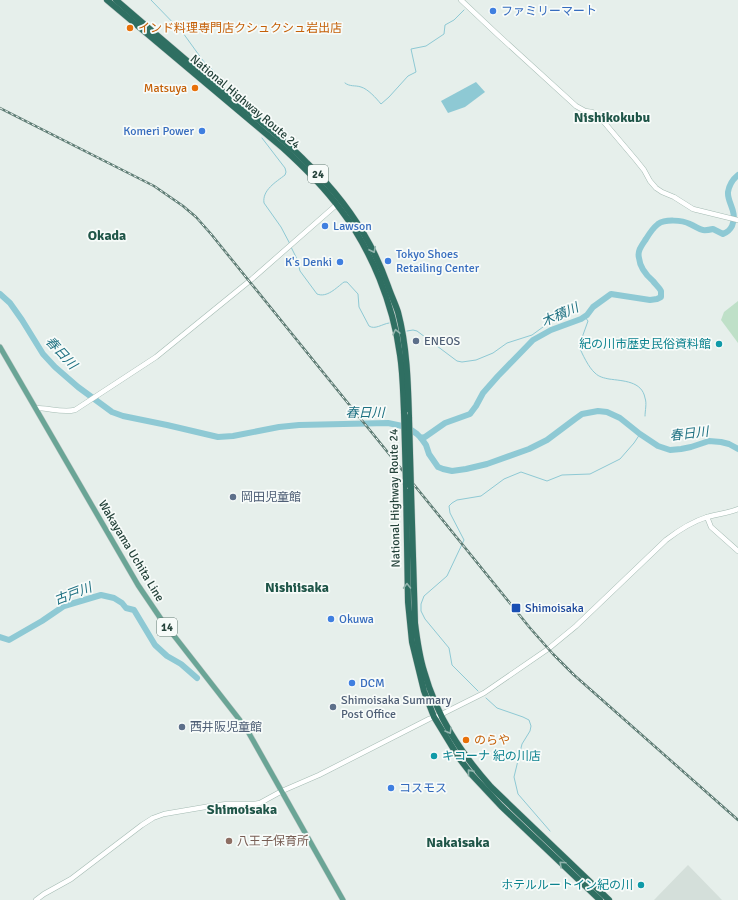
<svg xmlns="http://www.w3.org/2000/svg" width="738" height="900" font-family="Signika,'Noto Sans JP',sans-serif">
<style>
.built{fill:#d4dfda}
.green{fill:#bfe0c8}
.water{fill:#8ec9d4}
.lines{fill:none;stroke-linecap:round;stroke-linejoin:round}
.stream{stroke:#8ec9d4;stroke-width:1}
.river{stroke:#8ec9d4;stroke-width:6}
.secondary-casing{stroke:#a4bbb3;stroke-width:5.5}
.primary-casing{stroke:#c2cac8;stroke-width:6}
.highway-casing{stroke:#c2cac8;stroke-width:7}
.secondary{stroke:#fff;stroke-width:4.5}
.primary{stroke:#6aa596;stroke-width:5}
.highway{stroke:#2f6f62;stroke-width:6}
.rail-casing{stroke:#5f7d75;stroke-width:2.5}
.rail{stroke:#f7fbf9;stroke-width:1;stroke-dasharray:3;stroke-linecap:butt}
.highway-bridge-casing{stroke:#c2cac8;stroke-width:7;stroke-linecap:butt}
.highway-bridge{stroke:#2f6f62;stroke-width:6}
.oneway{stroke:#93b5ae}
.shop-dot{fill:#3f7fe0;stroke:#f7fbf9;stroke-width:1.5}
.food-dot{fill:#e8710a;stroke:#f7fbf9;stroke-width:1.5}
.service-dot{fill:#5c6f8a;stroke:#f7fbf9;stroke-width:1.5}
.culture-dot{fill:#0f9aa8;stroke:#f7fbf9;stroke-width:1.5}
.transit-dot{fill:#1a4fb4;stroke:#f7fbf9;stroke-width:1.5}
.education-dot{fill:#8d6e63;stroke:#f7fbf9;stroke-width:1.5}
.labels{text-anchor:middle;dominant-baseline:central;stroke-width:3.5;stroke-linejoin:round;paint-order:stroke}
.shield{fill:#f7fbf9;stroke:#637a73;stroke-width:1}
.shield-label{font-size:11px;font-weight:bold;fill:#24423a}
.shop-label{font-size:12px;fill:#366cbe;stroke:#f7fbf9;text-anchor:start}
.food-label{font-size:12px;fill:#c56008;stroke:#f7fbf9;text-anchor:start}
.street-label{font-size:12px;fill:#24423a;stroke:#f7fbf9}
.service-label{font-size:12px;fill:#4e5e75;stroke:#f7fbf9;text-anchor:start}
.culture-label{font-size:12px;fill:#0d838f;stroke:#f7fbf9;text-anchor:end}
.transit-label{font-size:12px;fill:#164399;stroke:#f7fbf9;text-anchor:start}
.education-label{font-size:12px;fill:#785e54;stroke:#f7fbf9;text-anchor:start}
.water-label{font-size:13px;font-style:italic;fill:#1c6f80;stroke:#f7fbf9}
.quarter-label{font-size:14px;font-weight:bold;fill:#1f5548;stroke:#f7fbf9}
</style>
<rect width="100%" height="100%" fill="#e6efeb"/>
<polygon class="built" points="688,865 722,900 654,900"/>
<polygon class="green" points="738,301 738,343 721,320 724,312"/>
<polygon class="water" points="476,82 485,92 465,107 448,113 441,101"/>
<g class="lines">
<g class="stream">
<polyline points="151,0 183,33 204,62 213,70 222,83"/>
<path d="M345,83c5,4 10,2 16,4 7,2 15,11 20,17l8,-7 19,-21 8,-4 -5,-23 15,-3 18,-12 1,-9 9,-5 10,-10"/>
<path d="M262,138l23,30 1,4 -1,3c-9,7 -23,15 -21,28l17,24 9,17"/>
<path d="M291,247l6,12 3,12 17,23c10,4 19,-6 27,-12h3l11,12 1,13 10,19c6,4 13,-2 20,-3"/>
<path d="M585,317l3,4 -9,25c3,8 10,22 16,27 4,4 9,5 14,6 14,2 33,2 36,19 2,5 0,13 0,18"/>
<polyline points="407,331 413,330 417,331 457,361 462,362 476,360 493,353 507,343 532,335 543,327 571,303"/>
<polyline points="478,691 452,665 449,648 425,619 421,611 421,604 424,596 447,576 464,540 450,513 449,506 452,503 457,500 481,496 504,479 521,472 547,481 562,475 590,474 620,459 634,443 640,434"/>
<polyline points="486,698 497,708 523,717 529,720 531,726 530,731 522,744 514,777 518,794 550,831"/>
</g>
<g class="river">
<polyline points="0,294 10,303 22,320 43,354 55,367 78,387 112,412 123,416 167,425 218,437 233,436 279,427 299,425 388,423 407,427 417,434 421,438 426,445 429,454 438,467 443,469 452,471 466,469 487,464 529,449 547,440 575,419 582,414 598,411 607,412 620,418 640,434 658,446 670,450 681,449 691,447 709,441 721,442 729,444 738,449"/>
<path d="M421,438l4,-1 20,-14 25,-9 6,-8 7,-13 15,-17 35,-36 18,-10 30,-11 6,-4 6,-8 18,-13 39,6 7,-1 4,-2c0,-1 0,-6 0,-6 -2,-4 -6,-7 -8,-10 -7,-6 -13,-13 -14,-23 -2,-7 3,-13 7,-19 3,-5 7,-11 12,-15 7,-5 24,-4 32,0 11,5 10,8 23,5l10,5c5,-2 7,-4 9,-8 6,-15 -5,-23 -4,-34 1,-6 5,-13 10,-17"/>
<polyline points="0,637 9,640 42,621 64,606 101,595 114,598 122,603 126,608 134,610 155,645 167,656 181,664 197,678"/>
</g>
<defs>
<g id="secondary">
<polyline points="461,0 497,34 576,106 585,111 592,112 598,115 636,160 644,170 650,181 656,188 662,192 674,197 693,209 738,220"/>
<path d="M36,408c13,0 26,5 39,2l81,-53 96,-78 82,-72 3,-5"/>
<polyline points="707,517 711,527 738,551"/>
<path d="M36,900l8,-6 27,-15 71,-54 11,-7 11,-4 47,-8 16,-2h27l6,-1 22,-12 37,-16 110,-56 11,-4 44,-22 64,-44 28,-23 90,-86c13,-10 25,-18 41,-23 11,-3 21,-4 31,-8"/>
</g>
<polyline id="primary" points="0,347 138,585 161,619 246,728 343,900"/>
<g id="highway">
<path d="M107,0l176,148c21,19 41,39 58,62 31,41 52,94 59,145 3,19 3,38 4,57"/>
<path d="M116,0c36,31 72,62 108,92 28,23 58,45 83,71 25,24 47,52 63,82 7,13 13,27 18,41 3,9 7,17 10,26 9,34 10,70 11,105"/>
<polyline points="406,485 408,602 412,642 424,691 434,717 459,758 472,775 501,806 600,900"/>
<path d="M411,489l4,134c2,16 4,32 9,48 13,46 36,81 67,116l118,113"/>
</g>
</defs>
<use href="#secondary" class="secondary-casing"/>
<use href="#primary" class="primary-casing"/>
<use href="#highway" class="highway-casing"/>
<use href="#secondary" class="secondary"/>
<use href="#primary" class="primary"/>
<use href="#highway" class="highway"/>
<defs>
<polyline id="rail" points="0,108 154,186 183,206 196,217 211,234 530,628 553,654 574,675 738,820"/>
</defs>
<use href="#rail" class="rail-casing"/>
<use href="#rail" class="rail"/>
<defs>
<g id="highway-bridge">
<polyline points="404,412 406,485"/>
<polyline points="409,417 411,489"/>
</g>
</defs>
<use href="#highway-bridge" class="highway-bridge-casing"/>
<use href="#highway-bridge" class="highway-bridge"/>
</g>
<defs><path id="oneway-chevron" d="M-2-3.5L2.5 0L-2 3.5" fill="none" stroke-width="1.6" stroke-linecap="round" stroke-linejoin="round"/></defs>
<g class="oneway">
<use href="#oneway-chevron" transform="translate(373 250) rotate(64)"/>
<use href="#oneway-chevron" transform="translate(396 332) rotate(-102)"/>
<use href="#oneway-chevron" transform="translate(407 586) rotate(-91)"/>
<use href="#oneway-chevron" transform="translate(449 731) rotate(60)"/>
<use href="#oneway-chevron" transform="translate(470 772) rotate(-129)"/>
<use href="#oneway-chevron" transform="translate(562 864) rotate(-137)"/>
</g>
<g class="shop-dot">
<circle cx="493" cy="11" r="4"/>
<circle cx="202" cy="131" r="4"/>
<circle cx="325" cy="226" r="4"/>
<circle cx="388" cy="261" r="4"/>
<circle cx="340" cy="262" r="4"/>
<circle cx="331" cy="619" r="4"/>
<circle cx="352" cy="683" r="4"/>
<circle cx="391" cy="788" r="4"/>
</g>
<g class="food-dot">
<circle cx="130" cy="28" r="4"/>
<circle cx="195" cy="88" r="4"/>
<circle cx="466" cy="740" r="4"/>
</g>
<g class="service-dot">
<circle cx="416" cy="341" r="4"/>
<circle cx="233" cy="497" r="4"/>
<circle cx="333" cy="707" r="4"/>
<circle cx="182" cy="727" r="4"/>
</g>
<g class="culture-dot">
<circle cx="719" cy="344" r="4"/>
<circle cx="434" cy="756" r="4"/>
<circle cx="641" cy="885" r="4"/>
</g>
<rect class="transit-dot" x="511" y="603" width="10" height="10" rx="2"/>
<circle class="education-dot" cx="229" cy="841" r="4"/>
<g class="labels">
<g class="shield">
<rect x="308" y="165" width="20" height="18" rx="3"/>
<rect x="157" y="618" width="20" height="18" rx="3"/>
</g>
<g class="shield-label">
<text x="318" y="174">24</text>
<text x="167" y="627">14</text>
</g>
<g class="shop-label">
<text x="501" y="11">ファミリーマート</text>
<text x="194" y="131" text-anchor="end">Komeri Power</text>
<text x="333" y="226">Lawson</text>
<text x="396" y="254">Tokyo Shoes<tspan x="396" dy="14">Retailing Center</tspan></text>
<text x="332" y="262" text-anchor="end">K's Denki</text>
<text x="339" y="619">Okuwa</text>
<text x="360" y="683">DCM</text>
<text x="399" y="788">コスモス</text>
</g>
<g class="food-label">
<text x="138" y="28">インド料理専門店クシュクシュ岩出店</text>
<text x="187" y="88" text-anchor="end">Matsuya</text>
<text x="474" y="740">のらや</text>
</g>
<g class="street-label">
<text transform="translate(245 102) rotate(40)">National Highway Route 24</text>
<text transform="translate(395 498) rotate(-91)">National Highway Route 24</text>
<text transform="translate(131 551) rotate(59)">Wakayama Uchita Line</text>
</g>
<g class="service-label">
<text x="424" y="341">ENEOS</text>
<text x="241" y="497">岡田児童館</text>
<text x="341" y="700">Shimoisaka Summary<tspan x="341" dy="14">Post Office</tspan></text>
<text x="190" y="727">西井阪児童館</text>
</g>
<g class="culture-label">
<text x="711" y="344">紀の川市歴史民俗資料館</text>
<text x="442" y="756" text-anchor="start">キコーナ 紀の川店</text>
<text x="633" y="885">ホテルルートイン紀の川</text>
</g>
<g class="transit-label">
<text x="525" y="608">Shimoisaka</text>
</g>
<g class="education-label">
<text x="237" y="841">八王子保育所</text>
</g>
<g class="water-label">
<text transform="translate(560 315) rotate(-24)">木積川</text>
<text transform="translate(61 353) rotate(47)">春日川</text>
<text x="365" y="413">春日川</text>
<text transform="translate(689 434) rotate(-7)">春日川</text>
<text transform="translate(73 594) rotate(-21)">古戸川</text>
</g>
<g class="quarter-label">
<text x="612" y="117">Nishikokubu</text>
<text x="107" y="235">Okada</text>
<text x="297" y="587">Nishiisaka</text>
<text x="242" y="809">Shimoisaka</text>
<text x="458" y="842">Nakaisaka</text>
</g>
</g>
</svg>
